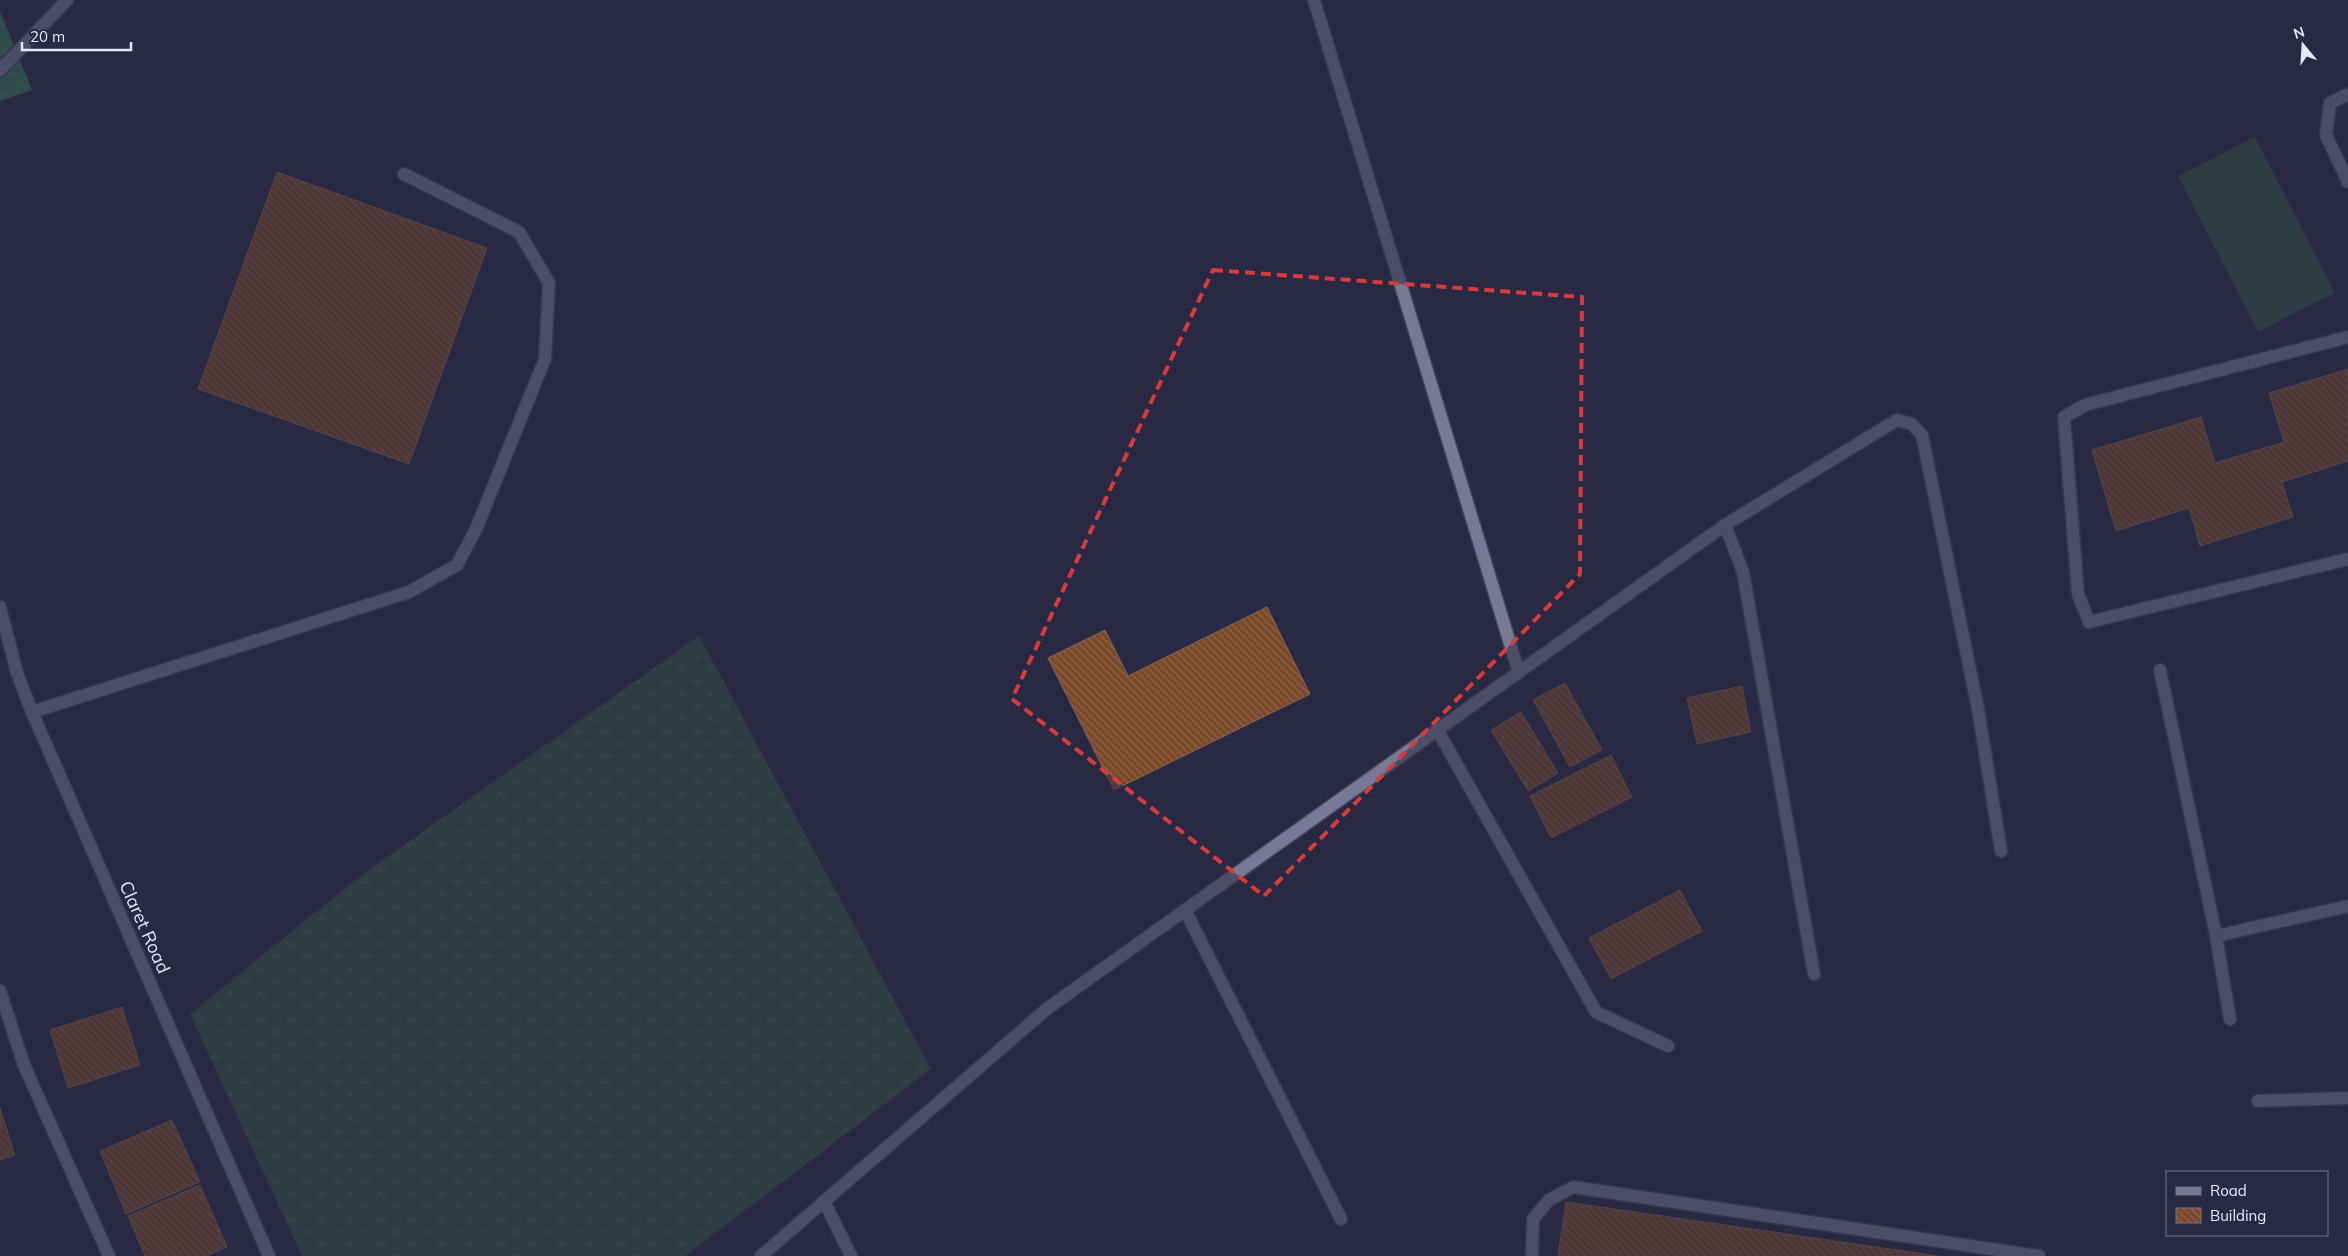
<svg xmlns="http://www.w3.org/2000/svg" width="2348" height="1256" font-family="Mulish,sans-serif">
<style>
.grass{fill:url(#grass-tufts)}
.forest{fill:url(#forest-crowns)}
.pitch{fill:#335543}
.building{fill:url(#building-back-hatch);stroke:#826554}
.lines{fill:none;stroke-linecap:round;stroke-linejoin:round}
.service-casing{stroke:#45455a;stroke-width:15}
.minor-casing{stroke:#45455a;stroke-width:15}
.service{stroke:#777997;stroke-width:12}
.minor{stroke:#777997;stroke-width:12}
.marked{fill:none;stroke:#d83b3d;stroke-width:4;stroke-dasharray:10 6;stroke-linejoin:round}
.labels{text-anchor:middle;dominant-baseline:central;stroke-width:4;stroke-linejoin:round;paint-order:stroke}
.street-label{font-size:18px;fill:#e7e8f9;stroke:#292943}
</style>
<defs>
<pattern id="grass-tufts" width="24" height="20" patternUnits="userSpaceOnUse" patternTransform="scale(1.25)"><rect width="24" height="20" fill="#335543"/><path d="M3 7l-1-3M5 7V3M7 7l1-3M15 17l-1-3M17 17v-4M19 17l1-3" fill="none" stroke="#516d5f"/></pattern>
<pattern id="forest-crowns" width="20" height="18" patternUnits="userSpaceOnUse" patternTransform="scale(1.25)"><rect width="20" height="18" fill="#357455"/><path d="M2 6a3 3 0 1 1 6 0M12 15a3 3 0 1 1 6 0" fill="none" stroke="#52886e"/></pattern>
<pattern id="building-back-hatch" width="6" height="6" patternUnits="userSpaceOnUse" patternTransform="scale(1.25)"><rect width="6" height="6" fill="#7b4829"/><path d="M-1 5l2 2M0 0l6 6M5-1l2 2" fill="none" stroke="#8e6249"/></pattern>
</defs>
<rect width="100%" height="100%" fill="#292943"/>
<polygon class="grass" points="699,636 931,1069 685,1256 302,1256 190,1014 359,877"/>
<polygon class="forest" points="0,11 32,90 0,101"/>
<polygon class="pitch" points="2255,137 2335,293 2258,332 2178,176"/>
<g class="building">
<polygon points="277,172 487,248 409,464 198,389"/>
<polygon points="2348,369 2348,461 2282,482 2293,517 2200,546 2189,508 2116,531 2092,450 2201,417 2215,463 2284,442 2269,393"/>
<polygon points="1267,607 1310,694 1114,790 1048,658 1105,630 1128,676"/>
<polygon points="1565,683 1602,750 1570,767 1533,700"/>
<polygon points="1742,686 1751,732 1697,744 1687,698"/>
<polygon points="1521,712 1558,773 1528,791 1491,730"/>
<polygon points="1611,755 1632,797 1551,838 1530,796"/>
<polygon points="1680,890 1702,931 1611,979 1589,938"/>
<polygon points="122,1007 140,1065 68,1088 50,1030"/>
<polygon points="0,1108 15,1155 0,1160"/>
<polygon points="172,1120 200,1182 126,1214 100,1151"/>
<polygon points="200,1185 227,1247 206,1256 145,1256 128,1216"/>
<polygon points="1566,1202 1938,1256 1558,1256"/>
</g>
<g class="lines">
<defs>
<g id="service">
<polyline points="0,70 67,0"/>
<polyline points="2348,94 2330,103 2326,135 2348,182"/>
<polyline points="2348,337 2085,405 2064,417 2078,594 2089,622 2348,559"/>
<polyline points="32,712 409,592 457,565 476,529 545,359 549,283 519,232 404,174"/>
</g>
<g id="minor">
<polyline points="1314,0 1519,673"/>
<polyline points="1725,525 1743,572 1814,974"/>
<polyline points="0,607 17,673 32,712 269,1256"/>
<polyline points="2160,670 2216,936 2230,1019"/>
<polyline points="1438,731 1596,1012 1668,1046"/>
<polyline points="1185,910 1341,1219"/>
<polyline points="2216,936 2348,906"/>
<polyline points="0,991 24,1065 109,1256"/>
<polyline points="2258,1101 2348,1098"/>
<polyline points="824,1201 851,1256"/>
<polyline points="761,1256 1048,1008 1725,525 1897,420 1912,424 1922,435 1978,709 2001,851"/>
<polyline points="1532,1256 1533,1219 1549,1200 1573,1187 2039,1256"/>
</g>
</defs>
<use href="#service" class="service-casing"/>
<use href="#minor" class="minor-casing"/>
<use href="#service" class="service"/>
<use href="#minor" class="minor"/>
</g>
<path d="M0 0H2348V1256H0ZM1213,270l369,27 -2,277 -316,322 -252,-197z" fill="#292943" fill-opacity=".55" fill-rule="evenodd"/>
<path class="marked" d="M1213,270l369,27 -2,277 -316,322 -252,-197z"/>
<g class="labels">
<g class="street-label">
<text transform="translate(145 927) rotate(66)">Claret Road</text>
</g>
</g>
<rect x="2166" y="1171" width="162" height="65" fill="#292943" stroke="#75758c"/>
<rect x="2176" y="1187" width="25" height="8" fill="#777997" stroke="#75758c"/>
<text x="2210" y="1196" font-size="15" fill="#e7e8f9">Road</text>
<rect x="2176" y="1208" width="25" height="15" fill="url(#building-back-hatch)" stroke="#75758c"/>
<text x="2210" y="1221" font-size="15" fill="#e7e8f9">Building</text>
<g transform="translate(2303 45) rotate(342)" stroke="#292943" stroke-width="4" paint-order="stroke">
<path d="M0-4L9 19L0 12L-9 19Z" fill="#e7e8f9"/>
<text y="-8" font-size="14" font-weight="bold" text-anchor="middle" fill="#e7e8f9">N</text>
</g>
<path d="M22 42v8h109v-8" fill="none" stroke="#e7e8f9" stroke-width="2.5"/>
<text x="30" y="42" font-size="15" fill="#e7e8f9" stroke="#292943" stroke-width="4" paint-order="stroke">20 m</text>
</svg>
